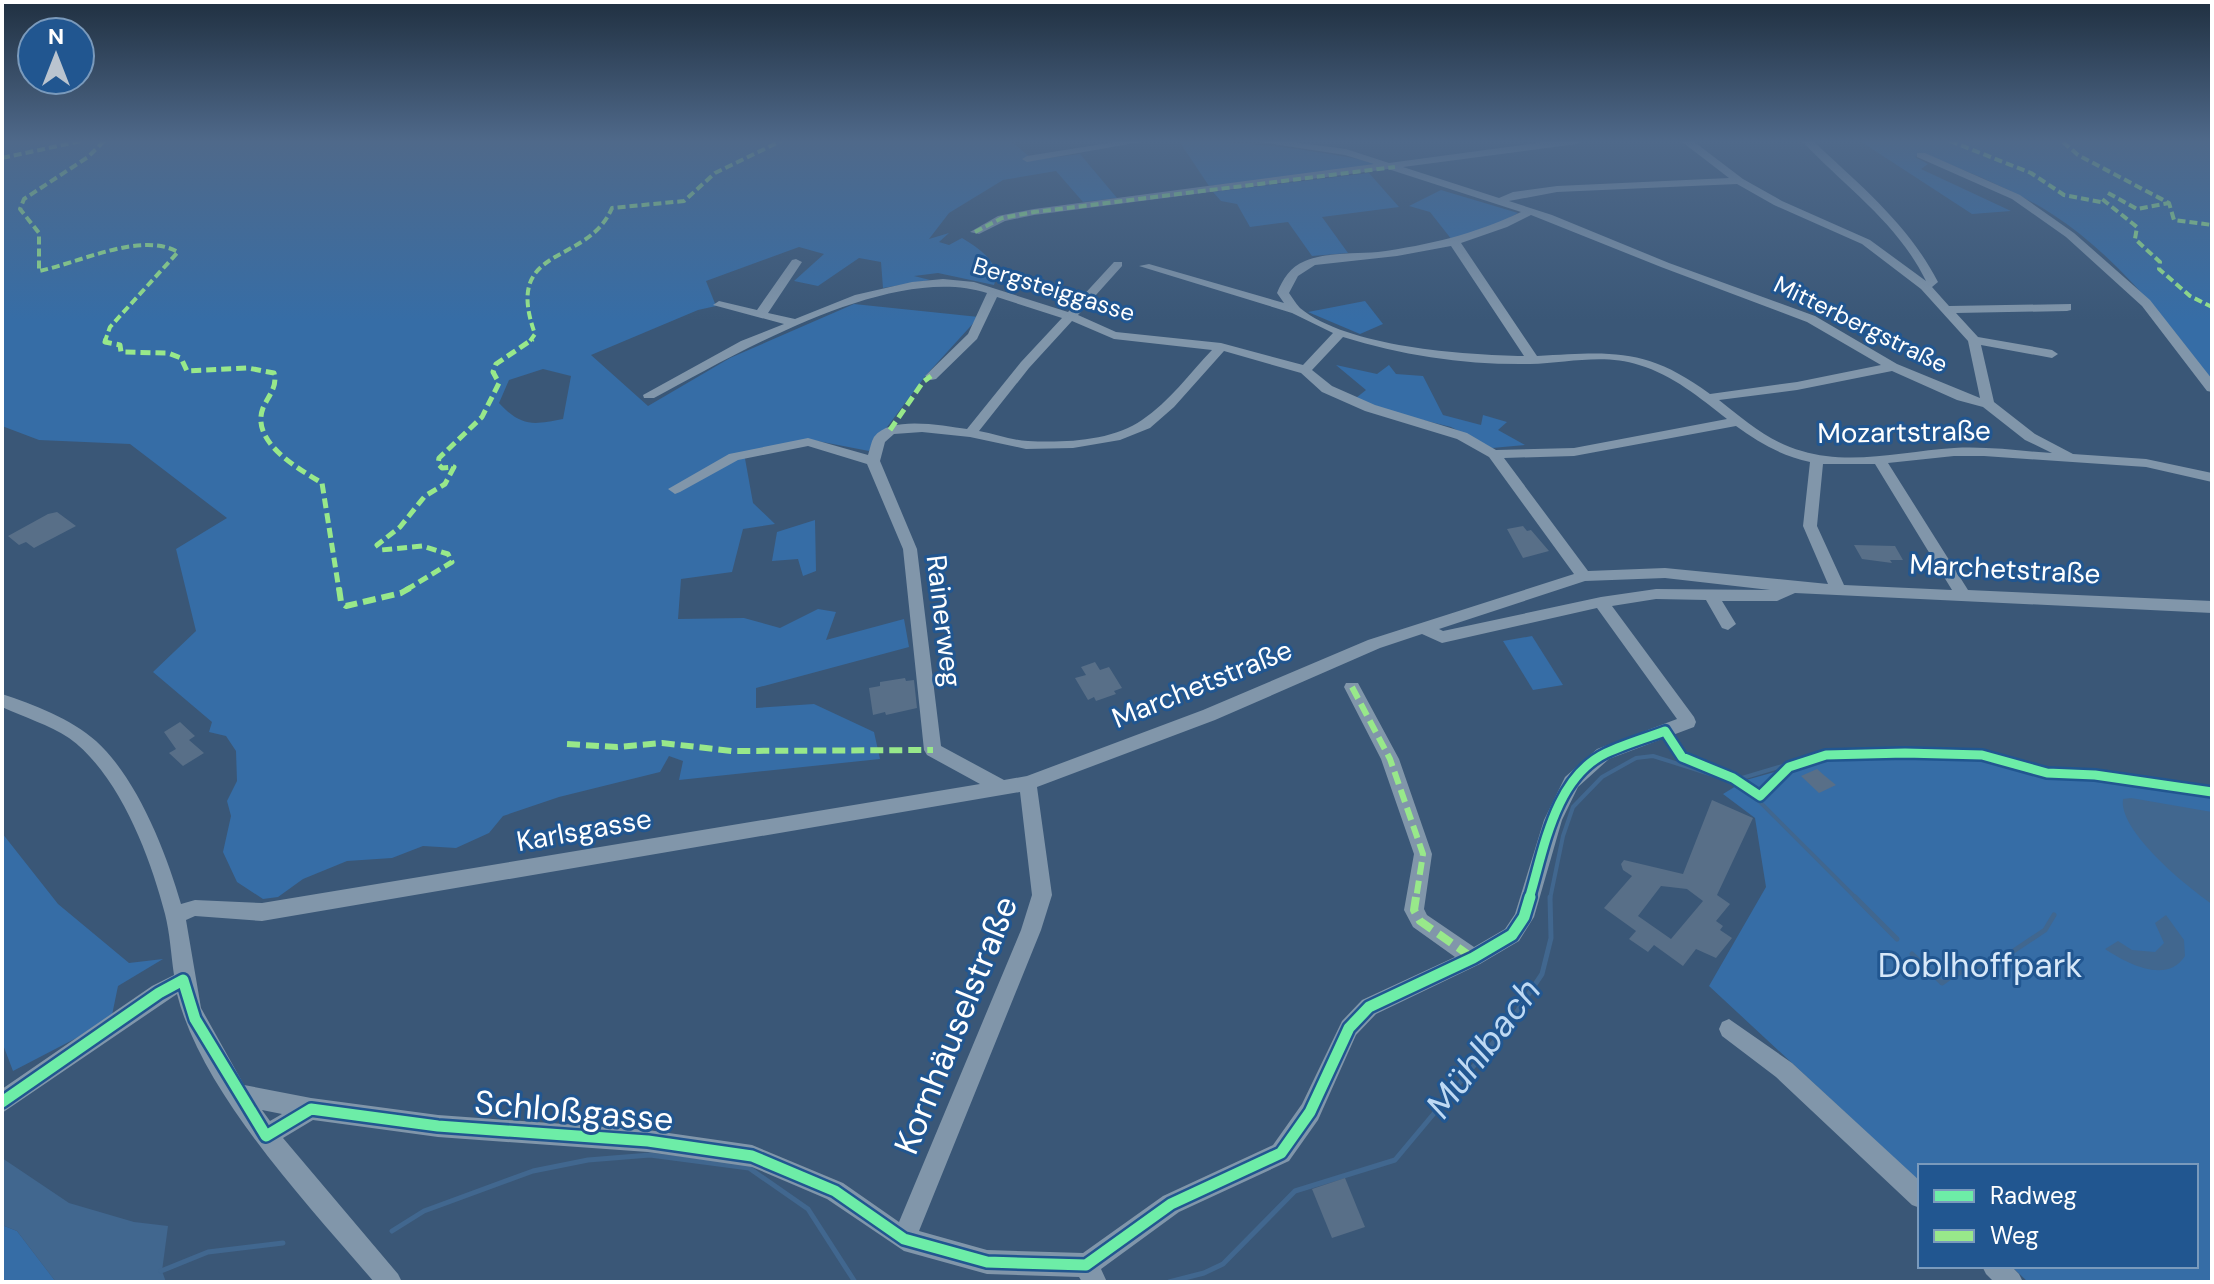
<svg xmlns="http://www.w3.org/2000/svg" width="2214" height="1284" font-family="'DM Sans',sans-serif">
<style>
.green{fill:#366da6;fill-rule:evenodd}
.water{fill:#41678f}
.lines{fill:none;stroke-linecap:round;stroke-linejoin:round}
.stream-far1{stroke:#41678f;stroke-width:4}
.stream{stroke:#41678f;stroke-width:5}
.building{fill:#586f88;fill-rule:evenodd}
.minor{fill:#8196aa;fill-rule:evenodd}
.quiet-far3{stroke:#98e88a;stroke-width:4;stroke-dasharray:8 4;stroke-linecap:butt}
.quiet-far2{stroke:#98e88a;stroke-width:5;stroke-dasharray:10 5;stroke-linecap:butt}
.quiet-far1{stroke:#98e88a;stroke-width:6;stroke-dasharray:13 6;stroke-linecap:butt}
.quiet{stroke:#98e88a;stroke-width:8;stroke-dasharray:16 8;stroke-linecap:butt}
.cycleway-far1-casing{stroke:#215690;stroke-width:14}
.cycleway-casing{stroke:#215690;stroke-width:16}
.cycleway-far1{stroke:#6deda7;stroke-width:9}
.cycleway{stroke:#6deda7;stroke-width:11}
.labels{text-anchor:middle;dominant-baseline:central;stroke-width:6;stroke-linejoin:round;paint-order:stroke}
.far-street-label{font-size:24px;fill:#fff;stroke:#215690}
.street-label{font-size:28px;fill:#fff;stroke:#215690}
.near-park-label{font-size:34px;fill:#d7e8f9;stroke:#215690}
.near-street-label{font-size:34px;fill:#fff;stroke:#215690}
.near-water-label{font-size:36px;font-style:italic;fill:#bed9f3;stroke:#215690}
</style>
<rect width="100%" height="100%" fill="#3a5777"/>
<g class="green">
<path d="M2,141h1008l24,19 46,-6 37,44 -34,4 -27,-31 -53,9 -54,33 -20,26 20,-6 -10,9 10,3 13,-7c18,11 40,25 32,47l-56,-12 -24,3 16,4 -47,8 -2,-26 -22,-4 -41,28 -24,-5 30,-27 -25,-7 -93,34 10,25 -18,4 -107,45 57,51 82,-48 124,-54 125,13 -52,57 -58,77 -62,-12 -63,14 9,50 22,21 -32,5 -11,43 -51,7 -3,40 66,-1 36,10 38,-19 18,3 -10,28 78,-21 5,28 -153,41v20l58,-4 60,28 6,27 -201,21 4,-19 -14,-5 -9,16 -101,25 -56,19 -14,17 -33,15 -33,-2 -31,12 -45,3 -44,18 -25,18 -15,2 -26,-17 -14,-30 8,-36 -4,-15 10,-20 -1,-30 -10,-15 -17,-4 3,-10 -59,-50 43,-41 -20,-82 51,-31 -97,-74 -91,-4 -37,-14zM543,369l28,7 -8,43c-30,6 -42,8 -64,-16l10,-23z"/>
<path d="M1179,141c67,0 131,8 198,22l-1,3 -167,20z"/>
<path d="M1860,141h352v239c-46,-60 -95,-124 -160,-166 -39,-25 -84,-42 -127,-60l-10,3 13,7 -7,5 90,42 -39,3z"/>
<polygon points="1369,173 1399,207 1322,217 1348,253 1312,256 1288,222 1250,227 1237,204 1221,201 1213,192"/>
<polygon points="1441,190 1518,213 1493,227 1452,240 1430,212 1409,206"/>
<polygon points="1365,301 1383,324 1360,334 1308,312"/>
<polygon points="1336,365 1377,374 1389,365 1396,374 1423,376 1443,415 1481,425 1483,415 1507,422 1498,430 1525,445 1492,448 1451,427 1375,408 1356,398 1366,390"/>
<polygon points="815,520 816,571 803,576 798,559 772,561 777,532"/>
<polygon points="1532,636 1563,685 1533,690 1503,641"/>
<polygon points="1833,756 1970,757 2047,774 2212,796 2212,1282 2028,1282 2011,1266 2196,1266 2196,1166 1920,1166 1920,1182 1709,986 1766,887 1755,818 1723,794 1746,780"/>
<polygon points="2,833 58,904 129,963 163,959 118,986 111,1020 13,1071 2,1042"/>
<polygon points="2,1225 17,1231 56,1282 2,1282"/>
</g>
<g class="water">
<path d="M2131,798l81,14v92c-24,-16 -94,-73 -89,-105z"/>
<path d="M2166,915l18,25 1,16c-18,29 -59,7 -80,-7l13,-8 14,9 23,2 9,-9 -9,-20z"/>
<polygon points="2,1158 69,1203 134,1222 168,1226 162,1271 166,1282 56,1282 17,1231 2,1225"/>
</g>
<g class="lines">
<g class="stream-far1">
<polyline points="1732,781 1760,802 1857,899"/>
<polyline points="1550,899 1563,836 1573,807 1602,777 1636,758 1653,756 1732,781 1826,753 1905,751 1982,754 2046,772 2093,771 2212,789"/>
</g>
<g class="stream">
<polyline points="1855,897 1897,939"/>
<polyline points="2012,952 2045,930 2054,915"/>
<path d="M1912,954l30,29c19,-15 38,-15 60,-25"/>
<polyline points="392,1231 424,1211 533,1171 588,1160 650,1155 749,1168 808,1209 855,1282"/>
<polyline points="161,1271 208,1252 283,1243"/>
<polyline points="1169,1282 1204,1273 1223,1264 1295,1191 1395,1160 1508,1025 1542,974 1551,938 1550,897"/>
</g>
</g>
<g class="building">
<polygon points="57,512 76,526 34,548 26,542 19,545 8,536 48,514"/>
<polygon points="1523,526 1527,531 1531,530 1549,551 1523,558 1507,529"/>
<polygon points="1854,545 1895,546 1903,560 1890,560 1892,563 1862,559"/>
<polygon points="1095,662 1100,670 1109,667 1122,688 1114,691 1116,694 1096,701 1094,697 1088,700 1075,678 1086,675 1081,667"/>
<polygon points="905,678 906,681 914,680 917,708 886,715 885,712 873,715 869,688 880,686 880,682"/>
<polygon points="180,722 195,736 189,740 204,753 183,766 169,753 176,749 164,732"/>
<polygon points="1817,769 1825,776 1836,785 1819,793 1801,776"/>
<path d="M1712,800l41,18 -36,77 13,9 -14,17 7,5 -3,4 12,8 -16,20 -20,-9 -13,17 -29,-21 -6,7 -19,-13 7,-8 -32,-23 28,-32 -9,-6 -2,-6 3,-4 59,14zM1661,886l26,3 16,12 -32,38 -33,-23z"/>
<polygon points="1345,1178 1365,1227 1332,1238 1312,1189"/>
</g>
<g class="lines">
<g class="minor">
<polygon points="1121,141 1146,141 1027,162 1022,159 1027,156"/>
<path d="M1253,141h31l62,8 43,14 163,-22h30l-5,3 -174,23 96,31 14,-6 44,-6 172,-8 -48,-37h12l50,38 39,22 88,39 56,41c-29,-59 -80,-93 -124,-140h11c47,44 95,83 125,141l-6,5 17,19 122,-2v6l-4,1 -111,2 22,24 74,13 6,4 -6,4 -71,-13 13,57 41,32 38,20 73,5 66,14v9l-66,-15 -162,-11h-30l-66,7 80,127 244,11v12l-417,-20 -18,8h-55l14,23 -8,6 -6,-2 -16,-28 -50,-1 -44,7 82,111 2,5 -2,5 -85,32 -31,28 -16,33 -28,97 -15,24 -39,23 -104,50 -20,21 -38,85 -29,41 -110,51 -78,57 6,13h-25l-3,-5 -92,-3 -83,-23 -77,-52 -75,-32 -104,-15 -210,-15 -125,-17 -30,18 115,136 4,8h-28c-66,-77 -172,-189 -197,-288l-175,119v-24l150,-103 22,-11c-3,-21 -4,-41 -9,-61 -15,-58 -46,-140 -96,-176 -20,-13 -45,-21 -67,-31v-13c31,10 69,25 94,47 41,37 70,111 85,163l14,-4 67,3 718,-119 -53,-29 -3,-5 -21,-201 -36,-85 -59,-18 -70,14 -58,32 -5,2 -7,-5 61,-35 79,-16 60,17c2,-6 3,-13 6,-18 17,-22 68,-11 93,-8l54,-67 41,-44 -65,-21 -20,42 -41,40 -5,1 -6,-4 43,-42 19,-41c-95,-31 -249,60 -333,105h-10l-1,-3 98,-54 43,-17 -71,-19 6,-4 38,9 35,-50 4,-1 6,3 -34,51 27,6 60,-24 57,-13 31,-3 31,3 94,30 46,-50h8v4l-44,49 38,17 105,11 82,22 30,-32 -41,-20 -153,-47 10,-2 135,39 -7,-10c6,-14 13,-26 28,-32 21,-9 50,-7 73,-9 51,-7 97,-18 143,-40l-133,-43 -354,46 -29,6 -26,13 -9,-2 28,-16 36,-7 340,-45 -29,-9zM1737,184l37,21 88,39 59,45 47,52 12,57 -83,-34 -82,-48 -146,-53 -117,-48 -43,-14 48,-9zM1531,215l130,52 146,55 74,43 -84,17 -87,12c-64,-47 -98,-42 -173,-38l-76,-113 46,-16zM1451,246l73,110c-60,-1 -177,-9 -224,-48 -4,-4 -8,-11 -11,-15l9,-17 17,-11 82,-9zM1072,321l42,18 98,11c-22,23 -43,52 -70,70 -29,21 -80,23 -114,21 -17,-1 -33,-7 -49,-10l50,-63zM1343,337c60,19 124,28 187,27 36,-1 74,-11 109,1 34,10 61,33 88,54l-153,29 -78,2 -29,-17 -92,-28 -43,-19 -20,-16zM1224,351l77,22 21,19 43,19 92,28 32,18 85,117 -206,66 -165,70 -176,66 -23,4 -63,-34 -24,-197 -37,-88 5,-19 9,-8 28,-2 48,5 56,12 47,-1 47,-8 30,-12 24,-21zM1892,371l65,29 26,7 42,33 27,13c-32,-2 -65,-7 -98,-5 -49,3 -103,18 -152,3 -31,-8 -58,-31 -83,-51l78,-10zM1736,426c23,17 46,30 74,36l-7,64 25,58 -163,-16 -77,3 -84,-113 70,-2zM1823,464h52l77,126 -108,-5 -27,-59zM1665,578l105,12 -114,-1 -55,8 -158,34 -4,-2 146,-48zM1597,608l80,111 -80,30 -32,28 -21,43 -29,94 -10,15 -31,18 -47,-32 -3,-6 8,-55 -33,-95 -41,-76h-12l-2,4 37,72 33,95 -10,56 9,17 42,30 -93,43 -20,21 -40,83 -29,41 -110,51 -80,57 -96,-3 -68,-19 122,-301 11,-35 -15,-108 178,-67 165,-72 42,-14 20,9zM1020,792l12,103 -11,35 -122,292 -56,-39 -91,-38 -104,-15 -210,-15 -127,-17 -67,-13 -43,-77 -15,-88 9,-4 67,5zM262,1110l20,4 -12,7z"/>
<polygon points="1917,153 1925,153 2020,195 2074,233 2150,300 2212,379 2212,392 2207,391 2142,306 2066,237 2012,199 1917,157"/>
<polygon points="1729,1019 1792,1063 1920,1181 1920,1208 1912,1205 1776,1077 1722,1036 1719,1029 1722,1022"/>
<polygon points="1982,1266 2011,1266 2019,1274 2023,1282 1994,1282 1986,1274"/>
</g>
<g class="quiet-far3">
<path d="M104,141l-16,16 -64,42 -4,10 19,24v38c40,-8 102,-40 139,-19l-68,75 -5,14"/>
<polyline points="1950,141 2031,173 2064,195 2101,202 2102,199 2137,227 2135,239 2160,262 2159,269 2190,296 2212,307"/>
<polyline points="2063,142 2078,155 2169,203 2174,220 2212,225"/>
<polyline points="2,158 81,141"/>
<polyline points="2108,193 2137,209 2169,203"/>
<polyline points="975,232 1002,218 1034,212 1395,167"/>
<path d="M530,341l5,-7c-33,-91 52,-67 77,-126l72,-7 31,-28 66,-32"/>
</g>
<g class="quiet-far2">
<path d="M106,339l-1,3 15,3 1,7 47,1 13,5 6,13 61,-3 26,5c4,14 -6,23 -11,35 -13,34 36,61 59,75l17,107"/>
<polyline points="890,430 923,382 931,376"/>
<polyline points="406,590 452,562 448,554 422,546 381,550 377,545 400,527 425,496 445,484 454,467 442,468 438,464 439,458 482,417 499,383 493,372 496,364 533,339"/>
</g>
<g class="quiet-far1">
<polyline points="339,588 341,602 346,606 401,593 410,588"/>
<polyline points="1352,687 1390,759 1423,854 1416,899"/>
<polyline points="567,744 617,747 662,743 732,751 933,750"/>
</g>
<polyline class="quiet" points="1416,897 1414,910 1420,921 1473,958"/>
<defs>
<path id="cycleway-far1" d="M1529,899c15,-49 25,-121 77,-146 19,-9 40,-15 59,-22l17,26 51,21 27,18 29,-29 37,-12 79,-2 77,2 65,18 48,2 117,17"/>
<polyline id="cycleway" points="2,1102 159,993 183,980 195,1019 266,1136 311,1109 438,1126 648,1141 752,1156 835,1191 904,1239 987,1262 1086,1265 1171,1204 1281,1153 1310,1112 1349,1028 1369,1007 1473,958 1512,935 1524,917 1530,897"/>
</defs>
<use href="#cycleway-far1" class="cycleway-far1-casing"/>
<use href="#cycleway" class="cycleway-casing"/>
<use href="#cycleway-far1" class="cycleway-far1"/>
<use href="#cycleway" class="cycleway"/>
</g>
<linearGradient id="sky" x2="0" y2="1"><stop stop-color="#203041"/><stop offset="0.44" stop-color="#4f698a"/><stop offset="1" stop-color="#4f698a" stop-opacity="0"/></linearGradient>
<rect width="2214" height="321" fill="url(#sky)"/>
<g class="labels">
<g class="far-street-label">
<text transform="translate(1054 289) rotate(17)">Bergsteiggasse</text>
<text transform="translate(1861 324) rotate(26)">Mitterbergstraße</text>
</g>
<g class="street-label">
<text transform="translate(1904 432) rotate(-1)">Mozartstraße</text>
<text transform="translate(2005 569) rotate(3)">Marchetstraße</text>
<text transform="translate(944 621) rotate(83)">Rainerweg</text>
<text transform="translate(1202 684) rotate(-22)">Marchetstraße</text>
<text transform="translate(584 830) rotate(-10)">Karlsgasse</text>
</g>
<g class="near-park-label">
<text x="1980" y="965">Doblhoffpark</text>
</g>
<g class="near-street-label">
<text transform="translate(956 1025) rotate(-68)">Kornhäuselstraße</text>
<text transform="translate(574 1111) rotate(5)">Schloßgasse</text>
</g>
<g class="near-water-label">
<text transform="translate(1483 1048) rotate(-53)">Mühlbach</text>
</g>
</g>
<rect width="2214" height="1284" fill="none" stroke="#ffffff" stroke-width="8"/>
<rect x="1918" y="1164" width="280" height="104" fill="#215690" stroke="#7a9abc" stroke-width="2"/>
<rect x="1934" y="1190" width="40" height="12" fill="#6deda7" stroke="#7a9abc" stroke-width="2"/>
<text x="1990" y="1204" font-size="24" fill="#ffffff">Radweg</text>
<rect x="1934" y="1230" width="40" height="12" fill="#98e88a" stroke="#7a9abc" stroke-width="2"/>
<text x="1990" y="1244" font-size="24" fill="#ffffff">Weg</text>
<g transform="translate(56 56)"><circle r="38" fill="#215690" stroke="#7a9abc" stroke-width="2"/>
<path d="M0-6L14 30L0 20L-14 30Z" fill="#bac4cf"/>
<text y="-12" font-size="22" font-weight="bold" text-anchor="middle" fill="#ffffff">N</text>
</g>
</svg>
